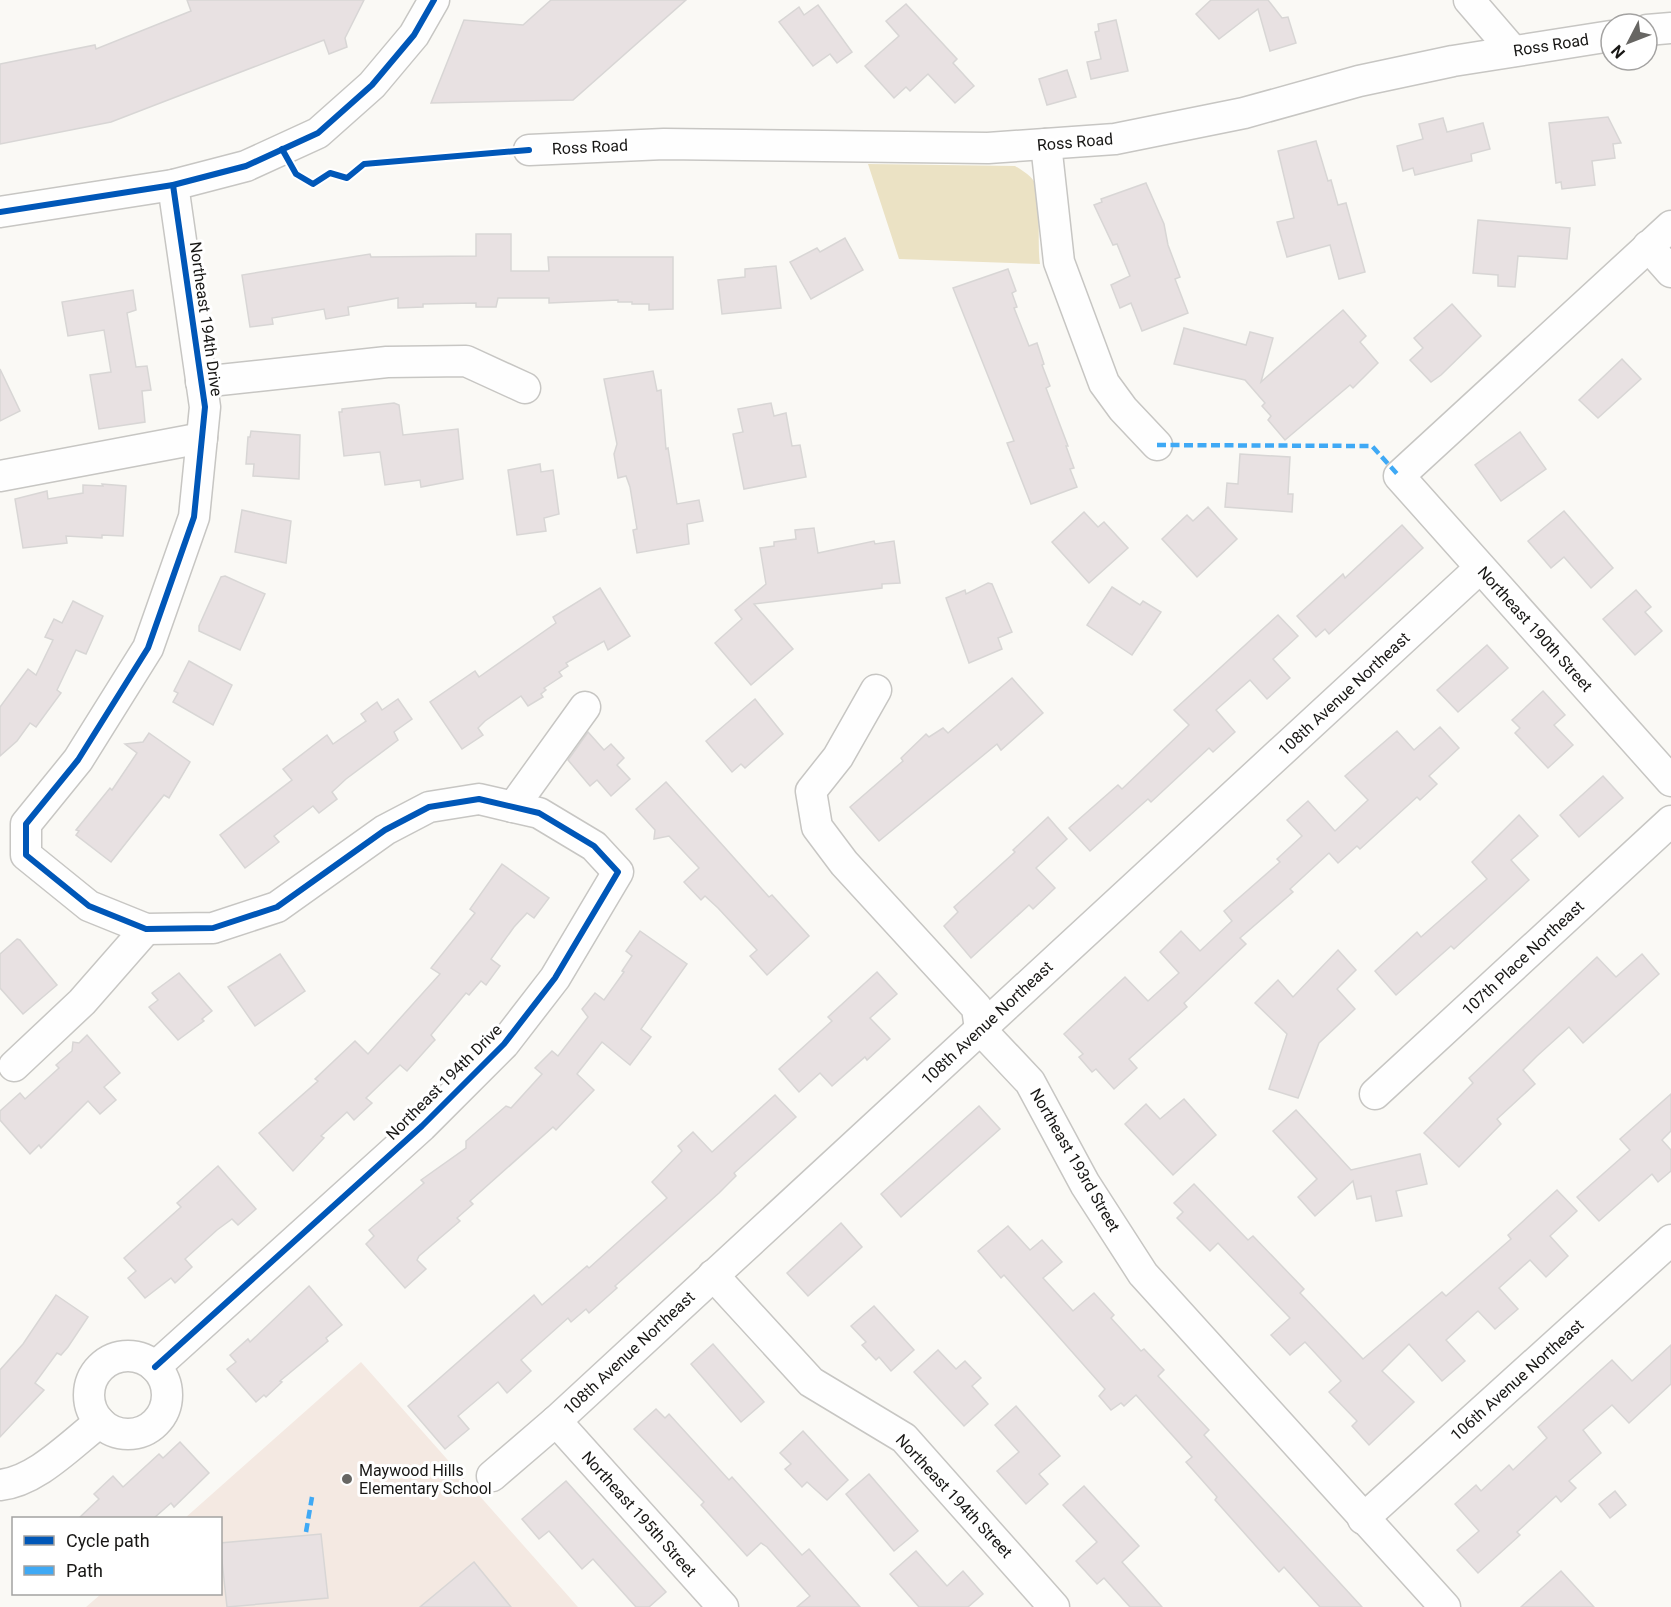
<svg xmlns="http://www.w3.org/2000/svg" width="1671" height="1607" font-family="Roboto,sans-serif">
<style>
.education{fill:#f4e9e2}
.green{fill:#ebe2c4}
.building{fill:#e8e1e2;stroke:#d8d6d5;stroke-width:1.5}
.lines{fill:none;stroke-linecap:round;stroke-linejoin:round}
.minor-casing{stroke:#c7c6c3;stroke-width:33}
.minor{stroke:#fefefe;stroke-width:30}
.quiet{stroke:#3fa9f5;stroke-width:4.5;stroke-dasharray:9 4.5;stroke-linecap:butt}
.cycleway-casing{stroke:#fff;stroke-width:10}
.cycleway{stroke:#0057b8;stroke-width:6}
.poi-dot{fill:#676663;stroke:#fff;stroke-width:2}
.labels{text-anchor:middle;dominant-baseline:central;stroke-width:6;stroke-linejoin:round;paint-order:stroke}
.street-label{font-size:16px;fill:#181715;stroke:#fff}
.poi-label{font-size:16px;fill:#181715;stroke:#fff;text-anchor:start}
</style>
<rect width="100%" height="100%" fill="#faf9f5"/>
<polygon class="education" points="361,1362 578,1607 86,1607 101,1594 220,1594 220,1518 185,1518"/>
<path class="green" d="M868,164l147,2c8,5 17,10 21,19 5,12 1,60 4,79l-141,-5z"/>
<g class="building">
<polygon points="187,0 364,0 345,38 347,47 329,54 324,40 111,122 0,144 0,64 95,45 96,49 191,11"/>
<polygon points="551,0 686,0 573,100 431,103 464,20 523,25"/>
<polygon points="1211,0 1268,0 1282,18 1288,17 1296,43 1270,51 1258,9 1219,39 1196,14"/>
<polygon points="906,4 957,59 953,63 974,86 955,103 928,74 910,91 906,87 894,98 865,66 899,36 886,21"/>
<polygon points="818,5 852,52 837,63 830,54 813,66 779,22 799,7 804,15"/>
<polygon points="1116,20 1128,71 1091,79 1087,62 1101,59 1095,32 1099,31 1098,24"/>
<polygon points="1067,70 1076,97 1047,105 1039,79"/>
<polygon points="1608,117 1621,143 1613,144 1615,158 1592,161 1595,185 1562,189 1561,182 1556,183 1549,123"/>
<polygon points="1443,118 1447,132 1483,123 1490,149 1471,154 1472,161 1415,175 1413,168 1403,171 1397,146 1423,139 1419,124"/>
<polygon points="1316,141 1328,181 1331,180 1338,205 1346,203 1365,272 1339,279 1330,245 1287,257 1277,222 1294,218 1278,151"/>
<polygon points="1146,183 1164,224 1168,245 1180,277 1175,279 1188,313 1142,331 1131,303 1120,308 1111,285 1130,276 1117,244 1113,245 1094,205 1102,202 1101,199"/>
<polygon points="1478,220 1570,228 1567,259 1518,256 1515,287 1498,286 1498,275 1473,273"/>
<polygon points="476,234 511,234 511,271 549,271 548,257 673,257 673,309 649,310 649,304 632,304 632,302 618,302 618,300 549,303 549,298 498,298 496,307 476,307 476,303 423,304 423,307 398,308 398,298 348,307 349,315 326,319 324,309 272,318 273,324 250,327 242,275 370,254 371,257 476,256"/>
<polygon points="845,238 863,270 811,299 790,262 817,248 820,252"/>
<polygon points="776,266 781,308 722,314 718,280 745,277 745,269"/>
<polygon points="1008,269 1016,291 1012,293 1017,307 1014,308 1029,346 1037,343 1044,364 1042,365 1050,386 1046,388 1068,446 1066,446 1074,468 1070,469 1077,487 1031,504 1007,443 1014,441 953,288"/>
<polygon points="133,290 136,310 127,313 136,367 147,366 151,390 142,391 145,422 99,429 90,375 111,372 104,330 68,336 62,302"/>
<polygon points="1452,304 1481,336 1441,375 1431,382 1410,360 1423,348 1414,338"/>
<polygon points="1343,310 1366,336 1360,342 1378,363 1353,388 1350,385 1285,440 1268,420 1271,416 1262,406 1265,403 1245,380 1174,364 1184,328 1246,345 1250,332 1273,338 1261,382"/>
<polygon points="1622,359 1641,379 1598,418 1579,400"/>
<polygon points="0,369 20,411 0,421"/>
<polygon points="653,371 657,391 661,390 666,449 668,448 677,504 699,500 703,521 687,524 689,544 637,553 633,530 637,529 630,487 626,476 618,478 614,454 617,444 604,379"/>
<polygon points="394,403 399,405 403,435 458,429 463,479 421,487 420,480 385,485 380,452 344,456 339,412 342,412 342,409"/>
<polygon points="771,403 774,416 786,413 792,446 800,445 806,477 744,489 733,434 743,432 738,409"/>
<polygon points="251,431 300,435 299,479 253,476 254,464 246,464 248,437 250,437"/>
<polygon points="1520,432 1546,469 1501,501 1475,465"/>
<polygon points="1240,454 1290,457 1288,494 1293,494 1292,512 1225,507 1227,483 1238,484"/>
<polygon points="540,464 541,472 553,470 559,514 544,518 546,531 517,535 508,470"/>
<polygon points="102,484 126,486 123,536 102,535 102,538 66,536 67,543 23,548 15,499 47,491 48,499 83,493 83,485 103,486"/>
<polygon points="1208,507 1237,539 1197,577 1162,539 1187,515 1193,521"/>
<polygon points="242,510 291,521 286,563 235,552"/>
<polygon points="1564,511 1613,568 1591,588 1564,557 1551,568 1528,541"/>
<polygon points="1084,512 1098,527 1104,522 1128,548 1089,583 1052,542"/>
<polygon points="1402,525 1423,548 1329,634 1325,629 1316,637 1297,616 1343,574 1345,578"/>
<polygon points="814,528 818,553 874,541 875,544 894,541 900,583 882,584 882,588 754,604 793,649 751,685 715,643 742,619 735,610 766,584 760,548 774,546 774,542 796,539 795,530"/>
<polygon points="225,576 265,594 240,650 199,631 199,626 221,577"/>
<polygon points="988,583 992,584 1012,632 998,638 1002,649 969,663 946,598 965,590 966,594"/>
<polygon points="1112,587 1140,605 1143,601 1161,612 1132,655 1087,625"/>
<polygon points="600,588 630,636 608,650 604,641 566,663 568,666 559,672 562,676 544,688 546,690 541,694 543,697 528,706 521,696 485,721 478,728 483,735 462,749 430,702 475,671 479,677 556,623 553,617"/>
<polygon points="1636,590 1651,607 1645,612 1662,631 1635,655 1603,619"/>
<polygon points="73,601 103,616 86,654 76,650 57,690 61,693 36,727 30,723 17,741 0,756 0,707 28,669 36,675 53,640 45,637 54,619 62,623"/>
<polygon points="1278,615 1298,636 1273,659 1290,678 1267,699 1250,680 1216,710 1235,732 1213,752 1209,748 1151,802 1148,799 1090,851 1069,828 1118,785 1122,789 1189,725 1174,710"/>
<polygon points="1487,645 1508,668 1458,712 1437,690"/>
<polygon points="189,661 232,685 213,725 173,702 178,693 174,691"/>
<polygon points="1012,678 1043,713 1001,750 997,744 879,841 850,807 903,761 901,758 926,734 929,737 943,728 948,733"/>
<polygon points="1543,691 1565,715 1554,725 1573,745 1548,768 1515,733 1520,728 1512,720"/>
<polygon points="398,699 412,719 394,732 398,740 346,779 332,792 337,799 319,813 313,806 274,836 279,842 245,868 220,835 292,780 283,769 327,735 333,744 366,721 361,714 377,702 382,710"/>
<polygon points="755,699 783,734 745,768 741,764 732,772 706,741"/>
<polygon points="1440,727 1459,748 1429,776 1437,784 1420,800 1417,797 1360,849 1357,846 1338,863 1329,853 1290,889 1293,892 1240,938 1246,944 1184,1003 1187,1007 1129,1059 1137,1068 1114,1089 1096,1069 1092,1072 1079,1057 1083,1054 1064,1034 1125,977 1148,1001 1179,973 1160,952 1181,931 1200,951 1232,921 1224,911 1280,862 1277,859 1302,836 1287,820 1308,801 1335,831 1368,800 1345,776 1397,731 1414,750"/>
<polygon points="588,732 604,750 611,744 624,758 617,765 630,779 611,796 597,780 590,786 568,760"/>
<polygon points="149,733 190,762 169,798 164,795 111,862 76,835 79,831 76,830 110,788 112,790 137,753 125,744 143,742"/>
<polygon points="1603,776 1623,798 1579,837 1560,815"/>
<polygon points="666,782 769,897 772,895 809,936 767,975 750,956 757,950 718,908 705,896 701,900 684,882 699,868 669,836 654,839 655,830 636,809"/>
<polygon points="1519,815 1538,836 1511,860 1529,880 1454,949 1451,946 1396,995 1375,971 1417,932 1421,937 1487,879 1472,862"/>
<polygon points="1048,817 1067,839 1036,868 1055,888 1033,909 1029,905 971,958 944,926 958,912 954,907 1015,852 1013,850"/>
<polygon points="502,864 549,898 534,918 527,913 514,927 491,959 500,966 486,985 481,981 469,995 466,993 431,1035 435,1040 432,1043 407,1071 400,1065 366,1098 372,1103 354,1120 347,1112 321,1136 324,1138 293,1171 259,1133 318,1081 315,1079 355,1041 368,1054 440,974 431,968 475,913 470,909"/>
<polygon points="640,931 687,964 641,1029 651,1037 630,1065 602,1042 577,1074 594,1090 556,1130 553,1127 470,1201 473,1204 457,1218 460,1221 419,1256 417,1260 426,1269 405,1288 366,1244 374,1236 369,1230 424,1183 421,1180 466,1148 466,1141 506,1106 511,1108 542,1074 535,1068 552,1051 558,1056 588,1017 582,1009 595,993 604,1000 624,972 622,971 632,956 626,951"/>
<polygon points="17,939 20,940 57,985 23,1014 0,988 0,954"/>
<polygon points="1338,950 1356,970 1337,989 1355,1009 1319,1043 1298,1098 1269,1089 1287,1034 1255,1003 1278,980 1293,997"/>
<polygon points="280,954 305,991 255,1026 228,987"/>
<polygon points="1642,954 1659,974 1583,1043 1569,1027 1537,1056 1523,1070 1535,1084 1497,1119 1501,1124 1459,1167 1424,1133 1473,1083 1469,1078 1597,957 1616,977"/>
<polygon points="877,972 897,994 870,1018 890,1039 867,1060 865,1057 832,1086 820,1073 799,1092 779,1069 832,1021 828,1017"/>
<polygon points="179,973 212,1011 202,1019 204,1021 178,1040 149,1007 158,1000 152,993"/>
<polygon points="87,1035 120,1073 104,1087 116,1100 100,1114 88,1101 41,1148 39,1145 30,1154 0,1120 0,1111 20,1093 25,1099 59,1068 56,1065 72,1051 73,1042 79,1043"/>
<polygon points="1671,1094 1671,1131 1662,1140 1671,1150 1671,1171 1658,1182 1652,1174 1599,1221 1577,1197 1630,1150 1620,1139"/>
<polygon points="775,1095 796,1117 734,1173 736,1176 719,1193 615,1286 617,1288 589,1313 586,1309 571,1322 568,1318 521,1360 531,1371 507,1393 498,1382 458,1416 469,1429 445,1449 408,1406 534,1295 542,1305 587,1266 589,1268 667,1198 652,1182 682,1151 678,1146 693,1132 712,1152"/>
<polygon points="1184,1099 1216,1135 1173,1175 1125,1124 1146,1104 1160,1119"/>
<polygon points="979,1106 1000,1129 901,1217 881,1194"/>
<polygon points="1296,1110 1351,1170 1420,1154 1427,1184 1396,1191 1402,1216 1376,1221 1371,1196 1357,1199 1353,1181 1315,1216 1298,1197 1317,1179 1273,1131"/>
<polygon points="218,1166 256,1209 238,1225 232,1219 217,1230 185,1259 192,1267 175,1283 171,1278 145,1298 128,1278 136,1271 124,1258 181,1207 177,1203"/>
<polygon points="1194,1184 1248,1240 1253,1236 1304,1289 1300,1293 1363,1359 1442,1292 1446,1296 1511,1239 1508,1235 1557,1190 1577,1211 1550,1236 1568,1256 1546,1277 1530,1260 1499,1288 1518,1309 1495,1329 1478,1311 1446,1340 1465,1361 1442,1381 1409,1344 1382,1371 1414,1402 1369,1445 1352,1426 1357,1421 1329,1392 1341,1381 1305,1342 1290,1355 1271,1335 1290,1318 1218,1243 1210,1251 1177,1218 1183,1212 1174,1203"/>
<polygon points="841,1223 862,1247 808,1296 787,1273"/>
<polygon points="1008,1226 1030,1250 1042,1240 1062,1262 1043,1278 1073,1311 1094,1293 1114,1315 1111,1318 1141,1351 1144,1349 1164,1370 1158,1376 1209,1430 1204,1435 1362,1607 1320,1607 1284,1567 1279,1572 1215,1500 1217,1497 1186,1462 1192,1457 1136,1395 1124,1406 1121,1403 1111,1410 1099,1396 1105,1389 1004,1275 1001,1278 978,1251"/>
<polygon points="309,1286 342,1325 326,1338 328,1341 280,1381 282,1382 266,1397 264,1395 256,1402 227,1369 236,1362 230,1355 248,1339 250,1342"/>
<polygon points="56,1295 88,1317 68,1347 61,1355 57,1353 35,1383 44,1390 0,1437 0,1370 23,1344"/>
<polygon points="874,1306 914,1350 891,1371 879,1357 876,1360 862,1345 866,1342 851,1326"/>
<polygon points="713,1344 764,1402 741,1422 691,1364"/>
<polygon points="1671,1345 1671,1384 1629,1423 1612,1405 1583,1430 1601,1453 1569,1481 1576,1488 1561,1502 1556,1496 1517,1532 1520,1535 1478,1573 1457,1550 1479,1531 1455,1504 1476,1485 1481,1491 1509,1465 1513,1470 1547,1438 1538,1427 1612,1360 1632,1381"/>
<polygon points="938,1350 956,1369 965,1361 981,1378 972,1386 988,1404 964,1426 914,1372"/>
<polygon points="1016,1406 1060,1456 1039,1474 1048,1484 1026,1504 997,1471 1019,1452 995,1425"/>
<polygon points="656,1409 665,1418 669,1414 729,1480 732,1477 802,1555 809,1549 860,1607 797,1607 810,1596 767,1547 761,1543 747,1556 701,1505 704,1502 634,1429"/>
<polygon points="803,1431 848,1480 827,1500 807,1482 802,1487 785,1469 791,1464 780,1453"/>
<polygon points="180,1442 209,1473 174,1507 171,1503 154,1518 79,1518 99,1499 94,1494 113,1476 123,1487 159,1454 163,1458"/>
<polygon points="869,1474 918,1531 894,1551 846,1494"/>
<polygon points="566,1481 666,1592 649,1607 636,1607 593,1559 582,1569 549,1531 539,1539 522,1519"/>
<polygon points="1084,1486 1139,1546 1122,1562 1162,1607 1130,1607 1104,1578 1097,1584 1076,1561 1097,1542 1063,1505"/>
<polygon points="1615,1491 1626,1505 1610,1518 1599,1504"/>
<polygon points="321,1534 328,1598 227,1607 220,1543"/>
<polygon points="916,1551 947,1586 963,1571 983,1594 968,1607 919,1607 890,1574"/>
<polygon points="474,1562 511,1607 420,1607"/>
<polygon points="1561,1571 1594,1607 1521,1607"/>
</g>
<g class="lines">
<defs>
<g id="minor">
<polyline points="1469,0 1513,51"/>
<polyline points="1647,30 1671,28"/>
<polyline points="1046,144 1059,262 1104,383 1123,409 1157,445"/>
<polyline points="529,150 664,144 988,148 1115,139 1244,113 1359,81 1453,61 1611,36"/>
<polyline points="0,212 173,185 246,166 318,133 372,85 414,35 434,0"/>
<polyline points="1671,226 1399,476 1671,781"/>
<polyline points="1648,246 1671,272"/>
<polyline points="201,382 387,362 466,361 525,388"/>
<polyline points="0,476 202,438"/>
<polyline points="876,690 838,757 811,791 817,827 844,863 977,1008 980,1029 1030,1082 1085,1184 1143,1274 1445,1607"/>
<polyline points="513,807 585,707"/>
<polyline points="14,1066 82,1002 146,929"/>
<polyline points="1375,1094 1671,821"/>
<polyline points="713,1275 811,1382 904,1438 1054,1607"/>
<circle cx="128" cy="1395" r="39"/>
<polyline points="155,1367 422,1126 504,1044 555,978 618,872 594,846 539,813 479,799 429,807 385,830 277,907 213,928 146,929 89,906 26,855 26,824 78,760 148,648 194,517 205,407 173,185"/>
<polyline points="556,1421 723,1607"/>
<polyline points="492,1476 556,1421 1480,568"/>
<path d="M0,1485c37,-4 71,-41 100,-63"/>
<polyline points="1363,1519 1671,1240"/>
</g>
</defs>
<use href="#minor" class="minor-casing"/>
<use href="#minor" class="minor"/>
<g class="quiet">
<polyline points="1157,445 1372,446 1399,476"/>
<polyline points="306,1532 312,1497"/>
</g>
<defs>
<g id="cycleway">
<polyline points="282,149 296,174 313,184 330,173 347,178 364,164 529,150"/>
<polyline points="0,212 173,185 246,166 318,133 372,85 414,35 434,0"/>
<polyline points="155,1367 422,1126 504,1044 555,978 618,872 594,846 539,813 479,799 429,807 385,830 277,907 213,928 146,929 89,906 26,855 26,824 78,760 148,648 194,517 205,407 173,185"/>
</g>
</defs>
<use href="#cycleway" class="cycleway-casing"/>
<use href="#cycleway" class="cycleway"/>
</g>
<circle class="poi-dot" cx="347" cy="1479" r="6"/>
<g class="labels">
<g class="street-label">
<text transform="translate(1551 45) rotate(-9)">Ross Road</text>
<text transform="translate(1075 142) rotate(-5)">Ross Road</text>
<text transform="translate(590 147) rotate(-3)">Ross Road</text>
<text transform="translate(206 319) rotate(82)">Northeast 194th Drive</text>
<text transform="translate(1535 629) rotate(48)">Northeast 190th Street</text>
<text transform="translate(1344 694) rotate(-43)">108th Avenue Northeast</text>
<text transform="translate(1523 958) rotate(-43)">107th Place Northeast</text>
<text transform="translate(987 1023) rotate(-43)">108th Avenue Northeast</text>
<text transform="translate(444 1082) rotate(-45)">Northeast 194th Drive</text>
<text transform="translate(1075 1160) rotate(60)">Northeast 193rd Street</text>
<text transform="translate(629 1353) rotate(-43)">108th Avenue Northeast</text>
<text transform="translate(1517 1380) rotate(-42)">106th Avenue Northeast</text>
<text transform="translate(954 1496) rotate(47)">Northeast 194th Street</text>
<text transform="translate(639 1514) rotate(48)">Northeast 195th Street</text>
</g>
<g class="poi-label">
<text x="359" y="1470">Maywood Hills<tspan x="359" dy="18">Elementary School</tspan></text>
</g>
</g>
<rect x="12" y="1517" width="210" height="78" fill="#ffffff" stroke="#a3a2a1" stroke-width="1.5"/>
<rect x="24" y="1536" width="30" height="9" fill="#0057b8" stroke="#a3a2a1" stroke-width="1.5"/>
<text x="66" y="1547" font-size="18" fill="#181715">Cycle path</text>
<rect x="24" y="1566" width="30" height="9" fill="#3fa9f5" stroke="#a3a2a1" stroke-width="1.5"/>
<text x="66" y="1577" font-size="18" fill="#181715">Path</text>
<g transform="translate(1629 42) rotate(228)"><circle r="28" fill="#ffffff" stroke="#a3a2a1" stroke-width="1.5"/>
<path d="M0-4.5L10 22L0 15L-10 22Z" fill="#676663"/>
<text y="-9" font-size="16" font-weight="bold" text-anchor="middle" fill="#181715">N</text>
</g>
</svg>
